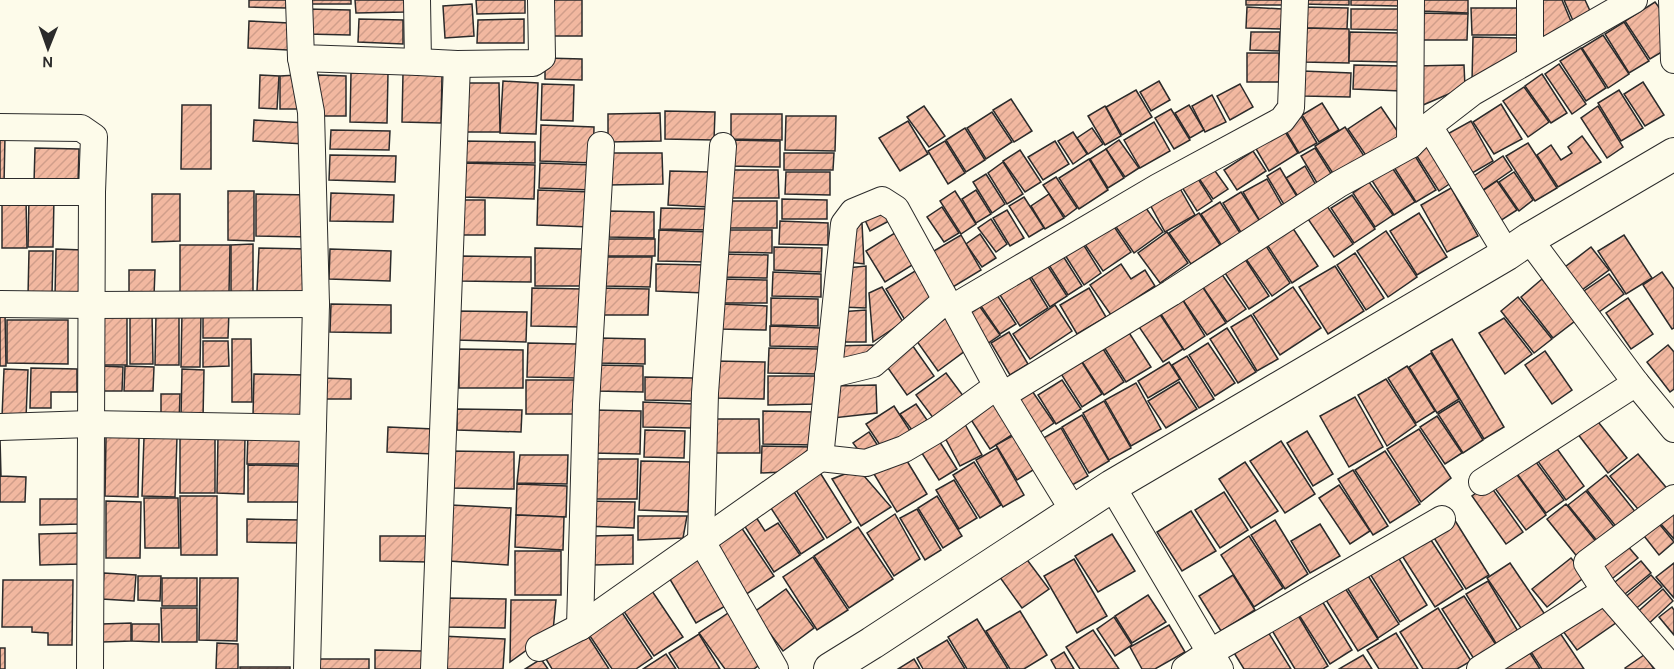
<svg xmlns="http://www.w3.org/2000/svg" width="1674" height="669" font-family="Karla,sans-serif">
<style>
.building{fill:url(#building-hatch);stroke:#2b2b2b;stroke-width:1.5}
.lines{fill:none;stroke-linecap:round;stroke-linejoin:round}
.minor-casing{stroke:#2b2b2b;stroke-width:28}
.tertiary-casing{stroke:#2b2b2b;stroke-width:34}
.minor{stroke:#fdfbea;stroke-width:26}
.tertiary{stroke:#fdfbea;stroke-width:32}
</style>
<defs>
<pattern id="building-hatch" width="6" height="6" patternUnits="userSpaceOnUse" patternTransform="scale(1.5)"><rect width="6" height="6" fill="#f2b8a0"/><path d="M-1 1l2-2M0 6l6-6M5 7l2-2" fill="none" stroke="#d09e8a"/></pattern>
</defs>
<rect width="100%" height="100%" fill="#fdfbea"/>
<g class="building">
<polygon points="249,0 287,0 286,8 249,7"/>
<rect x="303" y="0" width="48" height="4"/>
<polygon points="355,0 405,0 405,12 356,13"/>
<polygon points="476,0 525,0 525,13 477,14"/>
<rect x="543" y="0" width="39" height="36"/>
<rect x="1246" y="0" width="40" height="5"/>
<polygon points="1301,0 1349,0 1349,5 1301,4"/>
<polygon points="1351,0 1399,0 1399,6 1351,5"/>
<polygon points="1422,0 1468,0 1468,13 1421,11"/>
<polygon points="1538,0 1562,0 1572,24 1540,44"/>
<polygon points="1564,0 1585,0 1591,13 1574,23"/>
<polygon points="1655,2 1667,18 1665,50 1650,59 1625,21"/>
<polygon points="472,4 474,36 445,38 443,6"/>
<polygon points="1247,7 1282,9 1282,29 1246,28"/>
<polygon points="1302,7 1348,8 1347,29 1301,28"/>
<polygon points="1471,8 1521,8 1521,35 1472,35"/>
<polygon points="306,9 350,10 350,35 306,34"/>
<polygon points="1351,9 1398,9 1398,30 1351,29"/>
<polygon points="1417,13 1468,14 1467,40 1417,40"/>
<polygon points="359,19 403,20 403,44 358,42"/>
<polygon points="524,19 524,43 477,43 478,20"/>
<polygon points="249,21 289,23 288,50 248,48"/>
<polygon points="1624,22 1649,61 1629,73 1605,34"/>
<polygon points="1303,28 1349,29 1349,63 1303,62"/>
<polygon points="1251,32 1280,32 1279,51 1250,50"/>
<polygon points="1350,32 1399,33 1398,62 1349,61"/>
<polygon points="1603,35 1629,74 1608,88 1582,48"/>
<polygon points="1473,37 1519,38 1518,56 1472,81"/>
<polygon points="1581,48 1606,88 1586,101 1560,61"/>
<rect x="1247" y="53" width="32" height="29"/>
<polygon points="545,58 582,59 582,80 545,79"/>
<polygon points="1559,64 1586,104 1572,114 1545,74"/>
<polygon points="1354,65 1402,66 1401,91 1353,89"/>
<polygon points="1464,65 1465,87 1416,108 1415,66"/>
<polygon points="1303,71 1351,73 1350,97 1303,96"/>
<polygon points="351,73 388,73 387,123 350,122"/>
<polygon points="403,73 442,74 441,123 402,122"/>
<polygon points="1542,74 1567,113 1551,123 1525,86"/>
<polygon points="260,75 279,76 277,109 259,108"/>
<polygon points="298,75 298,109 280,109 280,76"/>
<polygon points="318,75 346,76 346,116 317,116"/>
<polygon points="503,81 538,83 536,134 500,133"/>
<polygon points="1159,81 1170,100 1151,111 1140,92"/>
<polygon points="1643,82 1664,115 1645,126 1624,94"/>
<polygon points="461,83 499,83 500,132 462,132"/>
<polygon points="542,84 574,85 573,121 541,120"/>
<polygon points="1240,84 1253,107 1230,120 1217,96"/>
<polygon points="1524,87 1549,122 1528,137 1503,101"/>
<polygon points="1136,90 1152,117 1122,135 1106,107"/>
<polygon points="1619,90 1643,128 1621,141 1598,103"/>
<polygon points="1212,95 1226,122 1205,132 1192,106"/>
<polygon points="1011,99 1032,131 1014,142 993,110"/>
<polygon points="1322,103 1339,130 1319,142 1302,115"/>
<polygon points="1501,104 1522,139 1494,154 1473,122"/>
<polygon points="182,105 211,105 211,169 181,169"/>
<polygon points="1189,105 1204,130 1190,138 1175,113"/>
<polygon points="924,106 945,136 929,147 907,117"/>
<polygon points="1105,106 1121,136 1105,145 1088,116"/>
<polygon points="1598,106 1623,147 1607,158 1581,118"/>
<polygon points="1381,107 1404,141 1371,163 1348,129"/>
<polygon points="1171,109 1190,140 1174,149 1155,118"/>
<polygon points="665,111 715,112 714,140 665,139"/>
<polygon points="992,112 1012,142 986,159 967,128"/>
<polygon points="660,113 661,141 608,142 608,114"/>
<polygon points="731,114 782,114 782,140 731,139"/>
<polygon points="786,116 836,116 835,151 785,150"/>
<polygon points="1301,116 1317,143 1299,153 1283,126"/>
<polygon points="254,120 306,123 304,144 253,141"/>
<polygon points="908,121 928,154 900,171 879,138"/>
<polygon points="1471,121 1493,161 1467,176 1442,137"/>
<polygon points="1154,122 1170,151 1140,168 1124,140"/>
<polygon points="541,125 594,127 593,163 540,161"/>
<polygon points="1281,125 1298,153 1269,171 1252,142"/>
<polygon points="1345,127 1366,159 1336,178 1315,146"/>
<polygon points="965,128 985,160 966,172 946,140"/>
<polygon points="1092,128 1103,144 1088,154 1077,138"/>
<polygon points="331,130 390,131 389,150 330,149"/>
<polygon points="1073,132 1087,154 1073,164 1058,141"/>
<polygon points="0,135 5,136 4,185 0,185"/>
<polygon points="1582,136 1601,162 1558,187 1537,155 1551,145 1561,160 1572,153 1568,147"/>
<polygon points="1433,138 1458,178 1439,191 1413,150"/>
<polygon points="730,140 780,141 780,167 729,166"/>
<polygon points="1119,140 1139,168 1125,177 1106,149"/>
<polygon points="463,141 535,142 535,163 463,162"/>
<polygon points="945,141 965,173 948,184 928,151"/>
<polygon points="1055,141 1069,164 1043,180 1028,157"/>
<polygon points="1528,143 1557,188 1535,201 1506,156"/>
<polygon points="35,148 79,149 78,184 34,183"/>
<polygon points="1315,148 1335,180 1320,188 1301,156"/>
<polygon points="1106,149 1124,178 1108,188 1090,159"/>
<polygon points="1020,150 1041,182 1025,192 1003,161"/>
<polygon points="1253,151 1266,171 1237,190 1224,170"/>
<polygon points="1412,151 1436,190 1416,202 1392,164"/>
<polygon points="608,153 662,153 663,184 608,185"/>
<polygon points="784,153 834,153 833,170 784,170"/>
<polygon points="330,155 396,156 395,182 329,180"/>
<polygon points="1503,156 1512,170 1480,192 1471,178"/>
<polygon points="1089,159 1108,190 1079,209 1059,178"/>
<polygon points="1003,162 1023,194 1007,204 988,173"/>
<polygon points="463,163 535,165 534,199 462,197"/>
<polygon points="540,163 593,165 592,190 539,188"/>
<polygon points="1210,164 1228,189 1213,199 1196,174"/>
<polygon points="1305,166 1317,187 1299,198 1286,178"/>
<polygon points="1391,166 1415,202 1394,215 1371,179"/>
<polygon points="1280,168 1299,200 1286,208 1267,176"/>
<polygon points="728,170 778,170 779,198 728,198"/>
<polygon points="670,171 710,172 709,207 668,205"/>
<polygon points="786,172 830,172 830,195 785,194"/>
<polygon points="1514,172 1533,200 1519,211 1499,182"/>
<polygon points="986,174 1005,204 992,213 973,182"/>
<polygon points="1195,174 1212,201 1197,211 1180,184"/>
<polygon points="1056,177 1077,208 1065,217 1043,185"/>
<polygon points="1267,179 1284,209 1261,223 1243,192"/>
<polygon points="1497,181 1517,210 1500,221 1481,192"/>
<polygon points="1369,182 1393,215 1375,227 1353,193"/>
<polygon points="1178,185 1195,215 1165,232 1148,201"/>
<polygon points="1451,188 1478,236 1447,252 1421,205"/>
<polygon points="538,190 591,192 590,227 537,225"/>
<polygon points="976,190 991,214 976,223 962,199"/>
<polygon points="228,191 254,191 254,241 228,240"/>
<polygon points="955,191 976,224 961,234 940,201"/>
<polygon points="1241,192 1261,223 1242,234 1223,203"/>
<polygon points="331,193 394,195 393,222 330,221"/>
<polygon points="152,194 180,194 180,241 152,242"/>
<polygon points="256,194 310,195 310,237 256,236"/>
<polygon points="1049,194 1064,218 1045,229 1031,206"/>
<polygon points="1352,195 1375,229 1354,243 1331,208"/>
<polygon points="29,197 54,198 53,247 28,247"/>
<polygon points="1024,197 1044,228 1029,237 1009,206"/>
<polygon points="2,199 26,199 27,248 2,248"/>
<polygon points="782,199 827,200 827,219 782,219"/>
<rect x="459" y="200" width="26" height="35"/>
<rect x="727" y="201" width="50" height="27"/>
<polygon points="1141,201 1163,232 1134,253 1112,221"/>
<polygon points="1220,202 1240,233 1222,246 1201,214"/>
<polygon points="1327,206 1353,244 1334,257 1308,219"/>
<polygon points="942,207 959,233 944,242 927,217"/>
<polygon points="661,208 708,209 708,230 660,229"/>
<polygon points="883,210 891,220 870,231 864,218"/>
<polygon points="1007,210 1024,238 1010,246 993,218"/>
<polygon points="609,211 654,212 654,238 609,237"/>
<polygon points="1199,213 1220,245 1191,264 1169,233"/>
<polygon points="1419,213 1447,257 1417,275 1390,231"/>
<polygon points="991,219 1007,244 996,252 978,228"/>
<polygon points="780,221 828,223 828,245 779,244"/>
<polygon points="862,223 864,264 849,262 854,230"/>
<polygon points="1113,225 1131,252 1103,271 1084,243"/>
<polygon points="1292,227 1318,266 1292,283 1266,243"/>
<polygon points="659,230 709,232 708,262 658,261"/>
<polygon points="725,230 772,230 772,253 724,252"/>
<polygon points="898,231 917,262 885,282 866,251"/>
<polygon points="1386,231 1417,277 1388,297 1357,251"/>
<polygon points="1167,232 1188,263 1160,283 1138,253"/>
<polygon points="980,234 996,258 982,267 966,244"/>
<polygon points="961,235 981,270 948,290 927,255"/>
<polygon points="1624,235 1652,278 1626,294 1598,251"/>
<rect x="606" y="239" width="49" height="17"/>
<polygon points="253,244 253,295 231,295 231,245"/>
<polygon points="1083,244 1101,273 1084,285 1065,255"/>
<polygon points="180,245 230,245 229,293 180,293"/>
<polygon points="1266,246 1290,283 1272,296 1246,259"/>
<polygon points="774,247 822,248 821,272 774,270"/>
<polygon points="1591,247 1609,270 1582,290 1565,267"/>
<polygon points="259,248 308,249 307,293 257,291"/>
<polygon points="535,248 582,249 581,286 535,286"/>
<polygon points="56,249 83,250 82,297 55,296"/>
<polygon points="330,249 391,251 390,281 329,279"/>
<polygon points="29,251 53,251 52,296 28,296"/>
<polygon points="1355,253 1384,298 1366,310 1337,265"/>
<polygon points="723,254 768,255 767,278 722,277"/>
<polygon points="460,256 531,257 531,282 460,281"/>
<polygon points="1063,256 1082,286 1068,295 1049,265"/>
<polygon points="604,257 652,257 650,287 605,286"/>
<polygon points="1245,259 1269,296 1249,309 1225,273"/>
<polygon points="656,264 706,265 705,293 656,291"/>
<polygon points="1121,264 1131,279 1145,270 1155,286 1111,315 1090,285"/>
<polygon points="1047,265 1067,296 1050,307 1030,275"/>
<polygon points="866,266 866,308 841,307 847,268"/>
<polygon points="1335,266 1364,311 1328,334 1299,287"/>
<polygon points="920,268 939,300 908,325 886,289"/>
<polygon points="129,270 155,270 154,296 129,296"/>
<polygon points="773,272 821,274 821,297 772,296"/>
<polygon points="1662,272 1674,289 1674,328 1672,329 1643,285"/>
<polygon points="1221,273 1246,309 1227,322 1202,286"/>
<polygon points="1609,274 1624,294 1599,312 1584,291"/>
<polygon points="1029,277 1048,308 1020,326 1000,295"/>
<polygon points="723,279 767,280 767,303 723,303"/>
<polygon points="1542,279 1575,321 1553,338 1521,297"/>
<polygon points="1200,283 1226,323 1207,335 1180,296"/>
<polygon points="882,287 903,322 873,342 869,293"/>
<polygon points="1293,287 1321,328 1280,355 1253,314"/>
<polygon points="532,288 583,289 582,327 531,326"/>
<polygon points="597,288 649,289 648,315 597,315"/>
<polygon points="1089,288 1106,317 1077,334 1060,305"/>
<polygon points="1179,294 1205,336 1184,350 1157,308"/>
<polygon points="997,295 1016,324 1000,334 981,306"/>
<polygon points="1518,297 1552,339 1534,353 1501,311"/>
<polygon points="771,298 818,299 818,326 771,325"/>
<polygon points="1628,298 1653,334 1631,349 1606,313"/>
<polygon points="331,304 391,305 391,333 330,332"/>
<polygon points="720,304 767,306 766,330 719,329"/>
<polygon points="1055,305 1072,331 1030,359 1013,334"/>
<polygon points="980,307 1000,335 984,346 965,317"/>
<polygon points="1155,307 1183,349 1163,362 1135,321"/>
<polygon points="866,310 866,342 835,342 839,312"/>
<rect x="99" y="311" width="28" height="54"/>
<polygon points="203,311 229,311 228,338 203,338"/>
<polygon points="457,311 527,312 526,342 456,340"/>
<polygon points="0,312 5,312 6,366 0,366"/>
<polygon points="182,312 201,313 200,367 181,367"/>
<polygon points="130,313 152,313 153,364 130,364"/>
<polygon points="156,313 179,314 179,365 155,365"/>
<polygon points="1251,315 1278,359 1257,371 1231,327"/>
<polygon points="946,318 969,348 938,371 916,340"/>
<polygon points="1504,318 1532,354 1505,374 1479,333"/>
<polygon points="7,320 68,320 68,364 7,363"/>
<polygon points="770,326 820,328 819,347 770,346"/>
<polygon points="1126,328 1151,367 1126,382 1102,344"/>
<polygon points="1227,328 1256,372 1238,383 1210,339"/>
<polygon points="1009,332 1028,364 1010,375 991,343"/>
<polygon points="599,338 645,339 645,364 598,363"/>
<polygon points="232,339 251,339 252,402 232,402"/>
<polygon points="1452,339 1504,427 1484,439 1431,351"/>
<polygon points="203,341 228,341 229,366 203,367"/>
<polygon points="1098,341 1124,382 1104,395 1077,354"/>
<polygon points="910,342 934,376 907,395 883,361"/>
<polygon points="528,343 577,344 576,378 527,377"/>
<polygon points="1208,343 1235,383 1215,396 1189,355"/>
<polygon points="873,345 873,361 833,371 833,346"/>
<polygon points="1668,345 1674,352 1674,389 1670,392 1647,362"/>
<polygon points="769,348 819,349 818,374 768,373"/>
<polygon points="459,349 523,350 523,388 459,388"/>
<polygon points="1545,351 1572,390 1552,404 1525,365"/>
<polygon points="1431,353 1459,399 1437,413 1409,367"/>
<polygon points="1078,356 1102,394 1082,407 1058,369"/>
<polygon points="1187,356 1214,399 1199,408 1172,365"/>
<polygon points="715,361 765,362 764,399 714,398"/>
<polygon points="1169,362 1180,379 1148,398 1138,381"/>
<polygon points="597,365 643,366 643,392 596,391"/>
<polygon points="101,366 123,367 122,391 100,391"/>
<polygon points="125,366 154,367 153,391 124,391"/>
<polygon points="1407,366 1435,411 1416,423 1388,378"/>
<polygon points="31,368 77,369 77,392 51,392 51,408 30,408"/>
<polygon points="4,369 28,370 26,418 2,417"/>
<polygon points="182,369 204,370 203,418 181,418"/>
<polygon points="946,373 967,401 937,423 916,395"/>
<polygon points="254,374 306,375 306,417 253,416"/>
<polygon points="768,376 817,376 817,404 768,405"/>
<polygon points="645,377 693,378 693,401 645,400"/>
<polygon points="321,378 351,379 351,399 321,399"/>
<polygon points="1386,379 1416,425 1387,446 1358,395"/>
<polygon points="526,380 575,380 576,414 526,414"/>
<polygon points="1062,380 1081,409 1056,424 1038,395"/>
<polygon points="1179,382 1197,409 1166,428 1148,401"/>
<polygon points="1136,383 1161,429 1131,446 1105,400"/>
<polygon points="876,385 877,413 833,418 833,386"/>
<polygon points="1028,385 1054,423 1039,433 1013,396"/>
<polygon points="161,394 180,394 179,423 161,423"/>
<polygon points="994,394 1018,431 990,449 966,412"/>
<polygon points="1355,397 1383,447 1349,467 1320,416"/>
<polygon points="1104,401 1131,448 1109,460 1083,413"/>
<polygon points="1459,401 1483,440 1463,453 1438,414"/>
<polygon points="643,402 694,404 693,428 643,427"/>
<polygon points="916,404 927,420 912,430 900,414"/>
<polygon points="894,406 912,434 884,451 866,424"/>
<polygon points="457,409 522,410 521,432 457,430"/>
<polygon points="593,410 641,411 640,454 592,453"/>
<polygon points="763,411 814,412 813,445 763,444"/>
<polygon points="1082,415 1109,461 1089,473 1062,427"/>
<polygon points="1437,416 1462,453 1445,464 1420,427"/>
<polygon points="1595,418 1627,458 1608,473 1577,433"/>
<polygon points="712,419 759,419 760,453 712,453"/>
<polygon points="962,419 982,455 960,466 941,430"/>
<polygon points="388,427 434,429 434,454 387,452"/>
<polygon points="1061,428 1088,476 1067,488 1040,440"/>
<polygon points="1419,429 1451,478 1421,502 1387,449"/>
<polygon points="645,430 685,431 684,458 644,457"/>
<polygon points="1307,431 1333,474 1313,486 1287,443"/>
<polygon points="869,432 880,449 865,459 853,443"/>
<polygon points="248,433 301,434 301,464 247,464"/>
<polygon points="1018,433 1038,467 1017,480 996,445"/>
<polygon points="218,436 245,436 244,494 217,493"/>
<polygon points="936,436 957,469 939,480 918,447"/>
<polygon points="106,437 139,437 138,497 105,496"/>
<polygon points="144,437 177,437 175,497 142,496"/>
<rect x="180" y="437" width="35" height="56"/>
<polygon points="0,438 1,476 26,477 25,502 0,502"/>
<polygon points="1281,441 1315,494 1285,513 1250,461"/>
<polygon points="762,446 811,447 783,472 761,473"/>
<polygon points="1555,446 1584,486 1566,500 1537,460"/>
<polygon points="997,448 1024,495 1003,507 976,460"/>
<polygon points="450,451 514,452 514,489 450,488"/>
<polygon points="1385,451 1420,504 1390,523 1355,470"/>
<polygon points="1638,454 1670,492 1643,515 1610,476"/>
<polygon points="520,455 568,455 567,484 517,483"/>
<polygon points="904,456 927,494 897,512 874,474"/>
<polygon points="1533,458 1564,500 1546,513 1515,471"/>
<polygon points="589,459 638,459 637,499 589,499"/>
<polygon points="641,461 690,462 688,512 639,510"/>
<polygon points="974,462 1001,505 980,518 953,475"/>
<polygon points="1245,462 1278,511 1251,528 1219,479"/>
<polygon points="248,465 299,466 299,502 248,502"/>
<polygon points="858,469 891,507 861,526 832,479"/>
<polygon points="1353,470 1388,526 1373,535 1338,479"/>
<polygon points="819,471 851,522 827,538 794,487"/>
<polygon points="1515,472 1546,515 1526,530 1494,487"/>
<polygon points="1606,475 1637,514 1618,529 1587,490"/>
<polygon points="954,480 977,518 959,529 936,490"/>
<polygon points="517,484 567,486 566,517 516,515"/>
<polygon points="1489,484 1523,532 1506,544 1472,496"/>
<polygon points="1339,485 1370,531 1350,544 1319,498"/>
<polygon points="791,487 824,539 801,554 767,502"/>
<polygon points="1586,491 1615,528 1598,542 1568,505"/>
<polygon points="1224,492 1248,530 1220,548 1195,510"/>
<polygon points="180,496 217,496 217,555 181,555"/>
<polygon points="937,496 962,536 943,548 918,508"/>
<polygon points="144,498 178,498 179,548 145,548"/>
<polygon points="40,499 80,499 80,524 40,525"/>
<polygon points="106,501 141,502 140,558 106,558"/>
<polygon points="586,501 635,502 634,528 585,526"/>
<polygon points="1566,504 1598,544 1579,559 1547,519"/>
<polygon points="451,505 511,508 508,565 449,561"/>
<polygon points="917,509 941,550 925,560 900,518"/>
<polygon points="1191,511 1216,551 1182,571 1157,532"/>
<polygon points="1674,511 1674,539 1660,523"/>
<polygon points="754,514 765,531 778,523 800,555 774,572 742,522"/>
<polygon points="895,514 920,559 894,576 867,533"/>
<polygon points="516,515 564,517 563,550 515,547"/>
<polygon points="638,516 687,516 683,538 638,540"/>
<polygon points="247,519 300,520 300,543 247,542"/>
<polygon points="1454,519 1489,575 1466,589 1431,533"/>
<polygon points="1275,520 1308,574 1285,589 1251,535"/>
<polygon points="1656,520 1674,542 1659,555 1641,532"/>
<polygon points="739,524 774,576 745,595 711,543"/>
<polygon points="1320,524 1340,556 1310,573 1291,541"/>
<polygon points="858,527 893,579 849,608 814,556"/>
<polygon points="80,533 81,564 40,565 39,534"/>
<polygon points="1112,534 1135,571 1098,592 1075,556"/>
<polygon points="1427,534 1463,589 1435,607 1399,551"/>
<polygon points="633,535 633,564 593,565 592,536"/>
<polygon points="380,536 429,536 428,562 380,561"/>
<polygon points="1249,536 1283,588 1254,607 1221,555"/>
<polygon points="1625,543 1638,558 1608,582 1595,566"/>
<rect x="515" y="551" width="46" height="44"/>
<polygon points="1395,552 1427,605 1400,622 1367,569"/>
<polygon points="813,557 848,610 817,630 783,577"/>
<polygon points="1025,557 1049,589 1022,608 999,576"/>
<polygon points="698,558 727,605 696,623 668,576"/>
<polygon points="1571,558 1586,576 1547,607 1532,589"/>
<polygon points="1074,559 1107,616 1077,633 1044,576"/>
<polygon points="1641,561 1651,573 1620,598 1610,586"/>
<polygon points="1510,563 1546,616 1523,631 1487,578"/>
<polygon points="1674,563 1674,598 1656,577"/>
<polygon points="1365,571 1399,624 1378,638 1345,584"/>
<polygon points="104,573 136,575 134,601 102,599"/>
<polygon points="1233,575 1255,610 1221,631 1199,596"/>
<polygon points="1651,575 1662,587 1633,611 1623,599"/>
<polygon points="138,576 161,576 160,601 138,600"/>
<rect x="162" y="578" width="35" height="28"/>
<polygon points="200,578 238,578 237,641 199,640"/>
<polygon points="3,580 73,580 72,645 48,645 48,633 32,632 32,627 2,627"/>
<polygon points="1488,581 1519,633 1497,645 1466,594"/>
<polygon points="650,588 683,637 654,656 621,607"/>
<polygon points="1345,588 1378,639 1358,651 1326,600"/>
<polygon points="786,589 814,628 783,651 754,612"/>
<polygon points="1663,589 1673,601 1644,628 1633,616"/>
<polygon points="1601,593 1620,620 1577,650 1557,623"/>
<polygon points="1148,595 1166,622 1132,643 1115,616"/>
<polygon points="1464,596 1498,648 1476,662 1442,609"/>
<polygon points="446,598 506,599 505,628 445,627"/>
<polygon points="511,600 556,600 553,631 510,662"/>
<polygon points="1322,601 1352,650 1330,664 1299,615"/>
<polygon points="1672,607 1674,610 1674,635 1659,617"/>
<polygon points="161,608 197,608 197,642 162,642"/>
<polygon points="619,608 652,658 636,669 612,669 586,630"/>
<polygon points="1438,608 1471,661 1457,669 1423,669 1400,632"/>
<polygon points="731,611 766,660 754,669 725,669 699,633"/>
<polygon points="1020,611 1047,655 1024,669 1010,669 986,631"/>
<polygon points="1296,612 1328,666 1323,669 1295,669 1270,627"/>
<polygon points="1114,617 1132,645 1115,656 1097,629"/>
<polygon points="977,619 1008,669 967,669 948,637"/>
<polygon points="131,623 131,641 103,642 102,624"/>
<polygon points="132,624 159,624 159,642 132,641"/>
<polygon points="1169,625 1185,652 1155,669 1142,669 1130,647"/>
<polygon points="1265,627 1291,669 1244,669 1231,648"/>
<polygon points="1093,630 1119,669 1080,669 1066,647"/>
<polygon points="586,633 609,669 552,669 546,659"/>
<polygon points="1396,633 1418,669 1379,669 1367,650"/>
<polygon points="1560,633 1584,669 1542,669 1531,652"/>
<polygon points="699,634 720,669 679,669 669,653"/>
<polygon points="441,636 505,639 503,669 440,669"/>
<polygon points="947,640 965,669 923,669 917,658"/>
<polygon points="217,643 238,644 238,669 216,669"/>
<rect x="0" y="648" width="5" height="21"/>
<polygon points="375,650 423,651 422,669 375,669"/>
<polygon points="1064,652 1074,669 1056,669 1051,660"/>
<polygon points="1530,653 1540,669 1503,669"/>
<polygon points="666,654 676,669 643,669"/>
<polygon points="1363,655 1372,669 1339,669"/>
<polygon points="1644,655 1654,669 1626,669 1625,668"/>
<rect x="317" y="659" width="52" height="10"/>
<polygon points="541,659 548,669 525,669"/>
<polygon points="914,659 920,669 898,669"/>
<rect x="240" y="667" width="50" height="2"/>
</g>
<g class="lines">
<defs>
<g id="minor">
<polyline points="299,0 301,58 418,62 457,64 533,63 542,57 541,0"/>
<polyline points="417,0 418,62"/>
<polyline points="1672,0 1674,60"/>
<polyline points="301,58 311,112 316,304 307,669"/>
<polyline points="1530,58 1530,0"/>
<polyline points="1429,126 1507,254"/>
<polyline points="0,127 81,128 94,137 92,192 90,669"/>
<polyline points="1410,145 1411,0"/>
<polyline points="723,146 705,393 701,540 775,669"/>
<polyline points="0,192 92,192"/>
<polyline points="1529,239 1636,383 1674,429"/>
<polyline points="0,304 91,305 316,304"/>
<polyline points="954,307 1158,187 1282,120 1291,108 1295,0"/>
<polyline points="828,375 873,364 946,300"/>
<polyline points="1003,395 1171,293 1339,184 1410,145 1429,126 1473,92 1634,0"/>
<polyline points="0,427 90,424 313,428"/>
<polyline points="820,458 866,463 904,449 938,429 997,386"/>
<polyline points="1482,482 1636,383"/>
<polyline points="1112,486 1220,669"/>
<polyline points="1674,498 1587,563 1605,591 1672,668 1674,666"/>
<polyline points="580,627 586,404 601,145"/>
<polyline points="539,648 580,627 820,458 844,224 853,212 882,200 896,209 946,300 954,307 997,386 1073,510"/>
<polyline points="434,669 457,64"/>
<polyline points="1185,669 1209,653 1442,519"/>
<polyline points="1480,669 1605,591"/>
</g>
<polyline id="tertiary" points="830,669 872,643 1112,486 1507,254 1529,239 1674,154"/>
</defs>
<use href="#minor" class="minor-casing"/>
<use href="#tertiary" class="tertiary-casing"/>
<use href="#minor" class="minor"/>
<use href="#tertiary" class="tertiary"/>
</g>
<g transform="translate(48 48) rotate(181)" stroke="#fdfbea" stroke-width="4.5" paint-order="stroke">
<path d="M0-4.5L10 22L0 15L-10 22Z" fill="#2b2b2b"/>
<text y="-9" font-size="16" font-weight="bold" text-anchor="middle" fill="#2b2b2b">N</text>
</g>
</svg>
